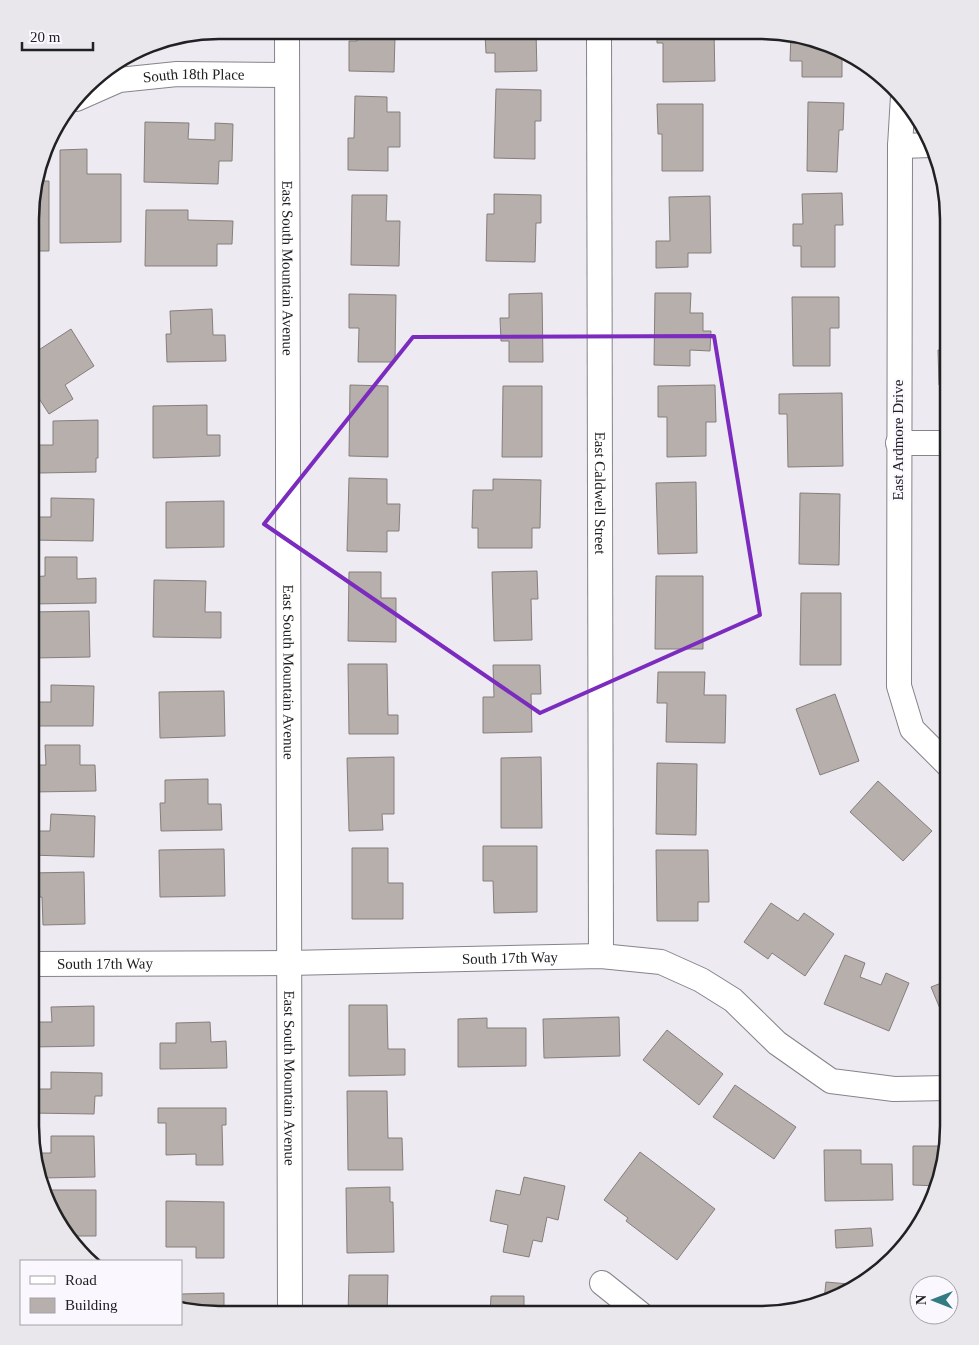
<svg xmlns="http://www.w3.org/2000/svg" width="979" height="1345" font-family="'Times New Roman',serif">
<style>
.building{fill:#b7afac;stroke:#867e7b}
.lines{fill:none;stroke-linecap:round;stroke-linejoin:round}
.street-casing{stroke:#86838a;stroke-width:26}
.street{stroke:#fff;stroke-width:24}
.marked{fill:none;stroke:#7b2cbf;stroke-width:4;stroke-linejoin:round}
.labels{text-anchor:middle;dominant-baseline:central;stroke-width:4;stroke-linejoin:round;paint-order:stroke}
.street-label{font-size:15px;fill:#212023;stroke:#faf8fe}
.rim{fill:none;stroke:#212023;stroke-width:2.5}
</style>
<rect width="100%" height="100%" fill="#edeaf2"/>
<g class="building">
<polygon points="357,30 405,31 405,37 395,37 394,72 349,71 349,41 357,41"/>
<polygon points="495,31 542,31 536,32 537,71 495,72 495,53 486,53 485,34 496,33"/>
<polygon points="657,31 714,31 715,81 663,82 663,43 657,43"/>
<polygon points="791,34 842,53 842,77 802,77 802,61 790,61"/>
<polygon points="496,89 541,90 541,121 535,121 535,159 494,158"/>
<polygon points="355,96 387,97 387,112 400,112 400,147 388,147 388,171 348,170 348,138 354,138"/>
<polygon points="808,102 844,103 843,130 839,130 837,172 807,171"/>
<polygon points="657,104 703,104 703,171 662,171 662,134 658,134"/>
<polygon points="145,122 189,123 188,139 215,140 215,123 233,124 232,161 219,161 218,184 144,182"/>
<polygon points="87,149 87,174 121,174 121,242 60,243 60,150"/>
<polygon points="36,181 49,181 49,251 32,251 32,194"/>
<polygon points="842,193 843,225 835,225 835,267 801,267 801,246 793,246 793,224 803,224 802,194"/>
<polygon points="494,194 541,195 541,223 536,223 535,262 486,261 487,214 494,214"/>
<polygon points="352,195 387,195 386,221 400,221 399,266 351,265"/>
<polygon points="710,196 711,253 688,253 688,267 656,268 656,241 670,241 669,197"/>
<polygon points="946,207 949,219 949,259 947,259"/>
<polygon points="146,210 188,210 188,220 233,221 232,244 217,244 217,266 145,266"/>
<polygon points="542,293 543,362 509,362 509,341 501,341 500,318 509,318 509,294"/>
<polygon points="655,293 691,293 690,313 703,313 703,331 711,331 710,351 690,350 690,366 654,365"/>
<polygon points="349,294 396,295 395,362 358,362 359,328 349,328"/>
<polygon points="792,297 839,297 839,328 830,328 830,366 793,366"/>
<polygon points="212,309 213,335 225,335 226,361 167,362 166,334 171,334 170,311"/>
<polygon points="71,329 94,366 65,385 73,399 49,414 31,386 31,355"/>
<polygon points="938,350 949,350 949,385 939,385"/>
<polygon points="350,385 388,386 388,457 349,456"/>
<polygon points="715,385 716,422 706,422 706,456 667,457 667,417 658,417 658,386"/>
<polygon points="503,386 542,386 542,457 502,457"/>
<polygon points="842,393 843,466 788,467 787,414 779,414 779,394"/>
<polygon points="207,405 207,435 220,435 220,456 153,458 153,406"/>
<polygon points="98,420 98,458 96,458 96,472 39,473 39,445 53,445 53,421"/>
<polygon points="349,478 387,479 387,504 400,504 399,531 387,531 387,552 347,551"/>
<polygon points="493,479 541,480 540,528 532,528 532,548 478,548 478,528 472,528 473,490 493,490"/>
<polygon points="696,482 697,553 658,554 656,483"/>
<polygon points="800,493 840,494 839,565 799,564"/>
<polygon points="51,498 94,499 93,541 31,540 31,517 51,517"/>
<polygon points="224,501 224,547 166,548 166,502"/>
<polygon points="941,501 949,501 949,555 940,554"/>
<polygon points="45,557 77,557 77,579 96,578 96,603 31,604 31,577 45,576"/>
<polygon points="537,571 538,599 531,599 532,640 494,641 492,572"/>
<polygon points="349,572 381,572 381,598 396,598 396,642 348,641"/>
<polygon points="656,576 703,576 703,649 655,649"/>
<polygon points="154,580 206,581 205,612 221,612 221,638 153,637"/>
<polygon points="801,593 841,593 841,665 800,665"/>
<polygon points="89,611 90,657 33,658 32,612"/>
<polygon points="348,664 387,664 388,715 398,715 398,734 349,734"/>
<polygon points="493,665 540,665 541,694 531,694 532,732 483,733 483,697 494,697"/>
<polygon points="658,672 705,672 704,695 726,695 725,743 666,742 667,703 657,703"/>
<polygon points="51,685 94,686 93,726 31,726 31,702 51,702"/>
<polygon points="224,691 225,736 160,738 159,692"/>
<polygon points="835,694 859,761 820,775 796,709"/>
<polygon points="45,745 80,745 80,765 95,765 96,791 31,792 31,765 46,765"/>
<polygon points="394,757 394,814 382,814 383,830 349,831 347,758"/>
<polygon points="541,757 542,828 501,828 501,758"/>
<polygon points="657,763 697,764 696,835 656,834"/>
<polygon points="208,779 208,804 221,804 222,830 161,831 160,803 165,803 165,780"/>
<polygon points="878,781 932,831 903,861 850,812"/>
<polygon points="51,814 95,816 94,857 30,855 31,831 50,831"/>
<polygon points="483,846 537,846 537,912 494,913 493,881 483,881"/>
<polygon points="352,848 388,848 388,883 403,883 403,919 352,919"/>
<polygon points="224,849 225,896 160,897 159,850"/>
<polygon points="656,850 708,850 709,902 698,902 698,921 657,921"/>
<polygon points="84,872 85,924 43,925 42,897 30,897 30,873"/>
<polygon points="771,903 798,921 804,913 834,934 805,976 772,953 768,959 744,942"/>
<polygon points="845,955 865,963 860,977 881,985 886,973 909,983 889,1031 824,1004"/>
<polygon points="949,980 949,1022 946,1023 931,987"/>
<polygon points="349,1005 387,1005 388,1049 405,1049 405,1075 349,1076"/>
<polygon points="94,1006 94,1046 30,1047 30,1022 52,1022 51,1007"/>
<polygon points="619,1017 620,1056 544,1058 543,1019"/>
<polygon points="487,1018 487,1028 526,1028 526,1066 458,1067 458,1019"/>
<polygon points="210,1022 211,1042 226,1041 227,1068 160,1069 160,1043 176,1043 176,1023"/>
<polygon points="667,1030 723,1074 699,1105 643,1060"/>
<polygon points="51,1072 102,1073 102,1096 95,1096 94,1114 30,1113 30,1089 51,1089"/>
<polygon points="735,1085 796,1127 774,1159 713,1117"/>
<polygon points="347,1091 387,1091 388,1138 402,1138 403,1170 348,1170"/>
<polygon points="158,1108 226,1108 226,1125 222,1125 223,1165 196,1165 196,1154 166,1155 166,1123 158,1123"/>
<polygon points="51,1136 94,1136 95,1177 42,1178 36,1153 51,1153"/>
<polygon points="913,1146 947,1146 939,1186 913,1185"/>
<polygon points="824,1150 861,1150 861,1164 892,1164 893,1200 825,1201"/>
<polygon points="640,1152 715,1209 677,1260 626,1221 628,1218 604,1200"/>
<polygon points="524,1177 565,1186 558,1220 547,1217 542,1242 533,1240 529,1257 503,1252 508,1225 490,1221 496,1190 520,1195"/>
<polygon points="390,1187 390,1202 393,1202 394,1252 347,1253 346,1188"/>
<polygon points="45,1190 96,1190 96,1236 67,1236 50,1210"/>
<polygon points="166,1201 224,1202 224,1258 196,1258 196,1247 166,1247"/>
<polygon points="871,1228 873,1246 836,1248 835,1230"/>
<polygon points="349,1275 388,1275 387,1314 348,1314"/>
<polygon points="826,1282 860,1285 844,1295 824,1300"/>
<polygon points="224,1293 224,1313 195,1313 181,1308 181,1294"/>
<polygon points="491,1296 524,1296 524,1314 490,1314"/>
</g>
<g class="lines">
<defs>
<g id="street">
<path id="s1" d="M287,30l3,1284"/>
<path id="s2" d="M599,31l2,925"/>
<polyline points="903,96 900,146 899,686 912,729 949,766"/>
<path id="s3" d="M76,99l43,-19 58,-6 110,1"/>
<polyline points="900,146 932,145"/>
<polyline points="898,443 949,443"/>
<path id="s4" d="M30,964l259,-1 312,-7 60,6 40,18 32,20 44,43 54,38 63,8 55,-1"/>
<polyline points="602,1283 642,1315"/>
</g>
</defs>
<use href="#street" class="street-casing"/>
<use href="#street" class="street"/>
</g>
<path class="marked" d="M714,336l46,279 -220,98 -276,-189 149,-187z"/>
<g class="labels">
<g class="street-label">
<text stroke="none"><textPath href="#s3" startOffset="122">South 18th Place</textPath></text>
<text stroke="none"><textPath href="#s1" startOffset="238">East South Mountain Avenue</textPath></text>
<text transform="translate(898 440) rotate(-90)">East Ardmore Drive</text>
<text stroke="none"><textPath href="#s2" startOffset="462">East Caldwell Street</textPath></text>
<text stroke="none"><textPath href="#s1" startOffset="642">East South Mountain Avenue</textPath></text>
<text stroke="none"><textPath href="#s4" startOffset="480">South 17th Way</textPath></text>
<text stroke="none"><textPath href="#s4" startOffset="75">South 17th Way</textPath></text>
<text stroke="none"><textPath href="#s1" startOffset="1048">East South Mountain Avenue</textPath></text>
</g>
</g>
<path d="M0 0H979V1345H0ZM219 39H760A180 180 0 0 1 940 219V1126A180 180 0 0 1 760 1306H219A180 180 0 0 1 39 1126V219A180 180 0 0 1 219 39Z" fill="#e9e7ec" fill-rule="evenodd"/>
<path class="rim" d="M219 39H760A180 180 0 0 1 940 219V1126A180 180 0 0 1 760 1306H219A180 180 0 0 1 39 1126V219A180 180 0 0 1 219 39Z"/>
<rect x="20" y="1260" width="162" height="65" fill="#faf8fe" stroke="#a3a2a6"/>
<rect x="30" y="1276" width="25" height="8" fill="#ffffff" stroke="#a3a2a6"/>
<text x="65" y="1285" font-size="15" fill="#212023">Road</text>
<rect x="30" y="1298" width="25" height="15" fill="#b7afac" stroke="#a3a2a6"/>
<text x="65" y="1310" font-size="15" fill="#212023">Building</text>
<g transform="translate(934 1300) rotate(270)"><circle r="24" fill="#faf8fe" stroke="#a3a2a6"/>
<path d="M0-4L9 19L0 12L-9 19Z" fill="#337b83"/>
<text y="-8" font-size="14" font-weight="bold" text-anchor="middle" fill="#212023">N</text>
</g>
<path d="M22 42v8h71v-8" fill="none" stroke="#212023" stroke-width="2.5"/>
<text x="30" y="42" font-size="15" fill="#212023" stroke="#faf8fe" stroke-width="4" paint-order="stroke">20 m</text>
</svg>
